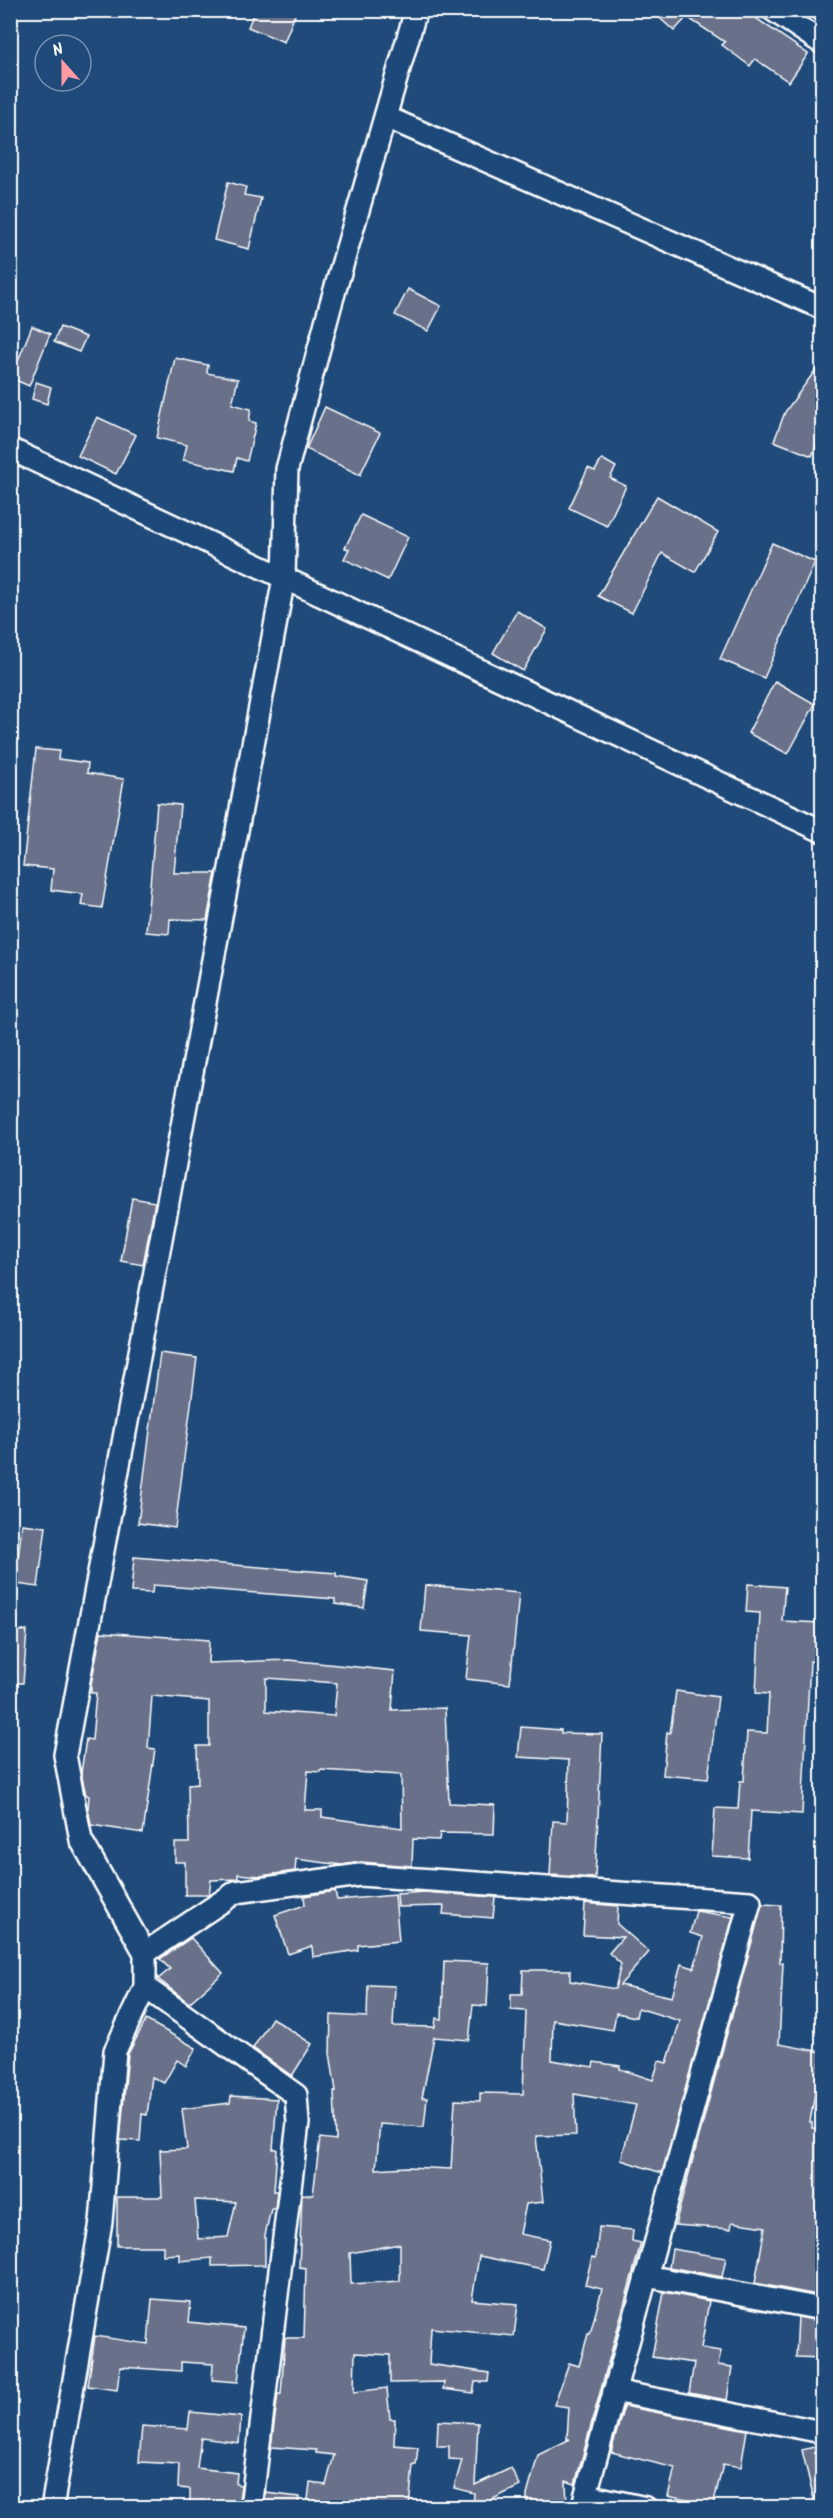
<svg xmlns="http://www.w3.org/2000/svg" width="833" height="2518" font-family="Kalam,sans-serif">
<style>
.building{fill:#69718a;stroke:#fff;stroke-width:1.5;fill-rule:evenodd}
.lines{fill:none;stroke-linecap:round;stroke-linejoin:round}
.minor-casing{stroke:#fff;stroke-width:26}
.minor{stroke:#1f4a7a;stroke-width:21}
</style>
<rect width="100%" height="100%" fill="#1f4a7a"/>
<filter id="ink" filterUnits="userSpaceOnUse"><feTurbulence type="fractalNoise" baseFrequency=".0167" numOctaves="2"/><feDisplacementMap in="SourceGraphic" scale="12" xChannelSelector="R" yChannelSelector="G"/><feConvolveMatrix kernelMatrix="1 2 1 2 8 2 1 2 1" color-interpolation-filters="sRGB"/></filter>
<g filter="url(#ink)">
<g class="building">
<polygon points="255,10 297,10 284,42 248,27"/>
<polygon points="651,10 736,10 744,16 747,12 808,54 789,82 755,59 750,66 722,45 725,42 687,17 674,31"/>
<polygon points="228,182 246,187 244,195 261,198 249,249 214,240"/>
<polygon points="408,289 441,306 428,331 395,315"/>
<polygon points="32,326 50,334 29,386 11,378"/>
<polygon points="60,327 86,337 79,352 54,342"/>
<polygon points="175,358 208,365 207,373 238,379 232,404 251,409 249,421 256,423 247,461 237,458 234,471 183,460 187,445 157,438"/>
<polygon points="822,361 822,430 812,456 774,441 785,412"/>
<polygon points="36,382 51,387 47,404 32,399"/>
<polygon points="325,407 380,433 360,475 306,449"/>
<polygon points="97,417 136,435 116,474 78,456"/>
<polygon points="602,459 616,467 610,478 626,486 607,526 569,508 588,468 595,471"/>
<polygon points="657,496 718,532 695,572 662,553 632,613 598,596"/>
<polygon points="361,515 408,537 388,580 344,559 349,549 345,548"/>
<polygon points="772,543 815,562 764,678 720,659"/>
<polygon points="517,611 547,629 523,671 493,653"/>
<polygon points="775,681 815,704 788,754 748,733"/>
<polygon points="36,749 59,751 58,759 88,763 87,773 124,779 102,908 81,905 83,894 51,890 53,869 23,866"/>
<polygon points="157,803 180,805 174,873 216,873 207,920 170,919 169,934 146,932"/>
<polygon points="132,1198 155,1202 143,1265 121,1261"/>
<polygon points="160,1353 197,1358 175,1528 138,1523"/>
<polygon points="22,1524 46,1527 38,1587 10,1583 10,1557 18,1558"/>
<polygon points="134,1557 336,1573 336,1576 368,1581 364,1608 335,1604 335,1599 153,1585 152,1593 131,1592"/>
<polygon points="748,1584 785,1587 782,1621 820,1623 818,1662 810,1661 802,1814 751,1811 748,1858 712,1856 715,1808 738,1809 740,1781 744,1781 747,1732 767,1733 769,1694 756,1693 760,1613 746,1612"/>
<polygon points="425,1585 519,1593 510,1684 466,1679 471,1635 421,1631"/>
<polygon points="10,1630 27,1631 23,1683 10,1683"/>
<path d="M101,1632l108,8 -1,23 81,-3 106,11 -3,39 53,-2 4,95 46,2 -1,29 -54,-1 -1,7 -26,-1 -1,27 -51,-4 -19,3 -46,-6 -1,12 -34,5 -23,-2v5l-27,1 -2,15h-24v-33h-10v-19h14l-1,-58 10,-1 -1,-38h12v-45l-57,-5 -4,52 7,1 -12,84 -52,-8 -3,-17 1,-12 -3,-1 -5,-22 5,-34 6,1 4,-47h-5v-9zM266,1678l71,5 -3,33 -68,-5zM320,1770l81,5 1,53 -80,-11v-7h-17l3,-39 12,1z"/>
<polygon points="676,1691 718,1697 708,1779 663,1775 667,1732 670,1733"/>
<polygon points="521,1727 561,1730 561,1733 602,1734 595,1878 550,1875 553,1821 567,1822 569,1760 518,1757"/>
<polygon points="335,1891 337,1900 395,1895 399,1941 358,1945 358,1950 313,1957 312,1946 288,1954 275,1915 305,1905 304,1896"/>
<polygon points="423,1892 495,1897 493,1918 443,1914 444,1906 398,1907 397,1894"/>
<path d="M585,1903l33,3 -1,18 32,28 -29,33 52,12 9,-33 13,4 9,-31 -13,-4 6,-22 37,6 -71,256 -41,-13 15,-55 -62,-11 2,41 -40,1 7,66 -17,2 -6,30 30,6 -7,29 -64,-13 -7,44 46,4 -4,32 -83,-8 -2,36 60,9 -1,9h-13l-2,11 -30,-4 1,-7 -54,1v-28l-35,-2 -1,39 33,-4 3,31h5l-1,26 24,2 -2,18h-3l-4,43h-102l3,-25 16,2 8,-30 -18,-2v-3l-45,-3 7,-53h3l4,-56h19l2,-70 -7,-1 3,-73 11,1 7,-57 16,2 -2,-49h2l-6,-38 1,-38 36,2 1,-32 27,1 -2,40 42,1 1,-9 6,1 2,-58 45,2 -2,43 -14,-1 -4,35 -35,-3 -12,61h5l-3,29 -44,-3 -4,45 31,-2 44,2 4,-69 25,1v-8l43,1 3,-83 -15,-1v-16h11l1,-24h47v11l45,8 6,-25 -12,-11 14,-16 -40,-2zM638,2008l42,13 -13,42 -8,-2 -6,19 -33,-11v-3l-26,-4 -1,5 -41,-7 1,-40 60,10 3,-17 20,4zM400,2244v37l-49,3 -1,-31z"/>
<polygon points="762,1904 781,1905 780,1963 783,1963 779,2044 822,2052 810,2122 812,2122 812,2128 822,2129 822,2233 819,2256 822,2256 822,2296 755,2283 765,2227 732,2222 731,2229 675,2225"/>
<polygon points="191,1938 223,1973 189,2003 158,1979 170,1969 160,1959"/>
<polygon points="272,2018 312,2044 292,2076 253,2048"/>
<polygon points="146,2020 196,2048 186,2066 177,2060 164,2083 152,2077 147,2115 142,2114 140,2141 120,2140 128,2054"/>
<path d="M231,2096l46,3 -4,50h4l-3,42h3l-2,18h-4l-6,26v30l-53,1v-8l-32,3v-7l-17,1v-9h-46v-49h45l-2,-47 27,-1 -5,-40 48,-6zM195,2200l41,2 -8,35 -30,2z"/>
<polygon points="599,2227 633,2230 632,2241 641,2243 575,2484 566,2481 567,2508 527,2508 527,2495 538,2455 570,2439 567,2439 569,2407 554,2405 569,2363 579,2366 588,2334 590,2334 602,2289 585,2285 592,2257 596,2258"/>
<polygon points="672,2249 726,2258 722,2277 669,2267"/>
<polygon points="664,2292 709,2301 701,2348 721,2351 718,2365 732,2367 727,2400 689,2393 694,2363 652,2357"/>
<polygon points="152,2299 191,2302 189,2322 244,2328 238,2382 212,2380 213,2364 181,2362 181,2371 120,2367 117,2390 88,2386 95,2336 148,2344"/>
<polygon points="798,2317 822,2321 822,2358 796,2357"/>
<polygon points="624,2406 747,2430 741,2467 723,2464 713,2506 668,2496 675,2468 611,2452"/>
<polygon points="190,2412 241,2417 239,2443 201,2438 197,2468 237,2473 236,2484 241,2485 238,2508 190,2508 190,2489 178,2488 179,2464 139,2462 142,2426 188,2429"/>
<polygon points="438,2421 478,2423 475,2485 511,2468 520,2486 491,2500 491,2508 473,2508 474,2493 454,2488 462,2460 449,2459 449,2446 437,2446"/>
<polygon points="822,2445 822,2507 816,2508 802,2450"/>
<polygon points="266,2493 299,2497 298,2508 264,2508"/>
</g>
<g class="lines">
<defs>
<g id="minor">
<polyline points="773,10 822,43"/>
<polyline points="386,117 822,308"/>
<polyline points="10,449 822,831"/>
<polyline points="145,1953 236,1892 360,1875 750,1902 582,2508"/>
<polyline points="145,1987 296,2095 298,2123 251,2508"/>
<polyline points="646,2276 822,2309"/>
<polyline points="614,2391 822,2432"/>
<polyline points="586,2495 646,2508"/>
<polyline points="52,2508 101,2222 115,2051 145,1987 145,1953 81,1840 65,1755 284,578 287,469 330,307 416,10"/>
</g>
</defs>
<use href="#minor" class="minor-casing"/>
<use href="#minor" class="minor"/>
</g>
</g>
<rect width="833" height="2518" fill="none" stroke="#1f4a7a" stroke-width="36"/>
<rect x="18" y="18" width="797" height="2482" fill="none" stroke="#fff" stroke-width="2" filter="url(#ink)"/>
<g transform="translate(63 63) rotate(339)"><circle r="28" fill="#1f4a7a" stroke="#7992af" stroke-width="1.5"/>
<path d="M0-4.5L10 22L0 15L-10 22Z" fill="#ff9aa2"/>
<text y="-9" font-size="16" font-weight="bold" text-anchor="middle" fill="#ffffff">N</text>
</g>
</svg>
